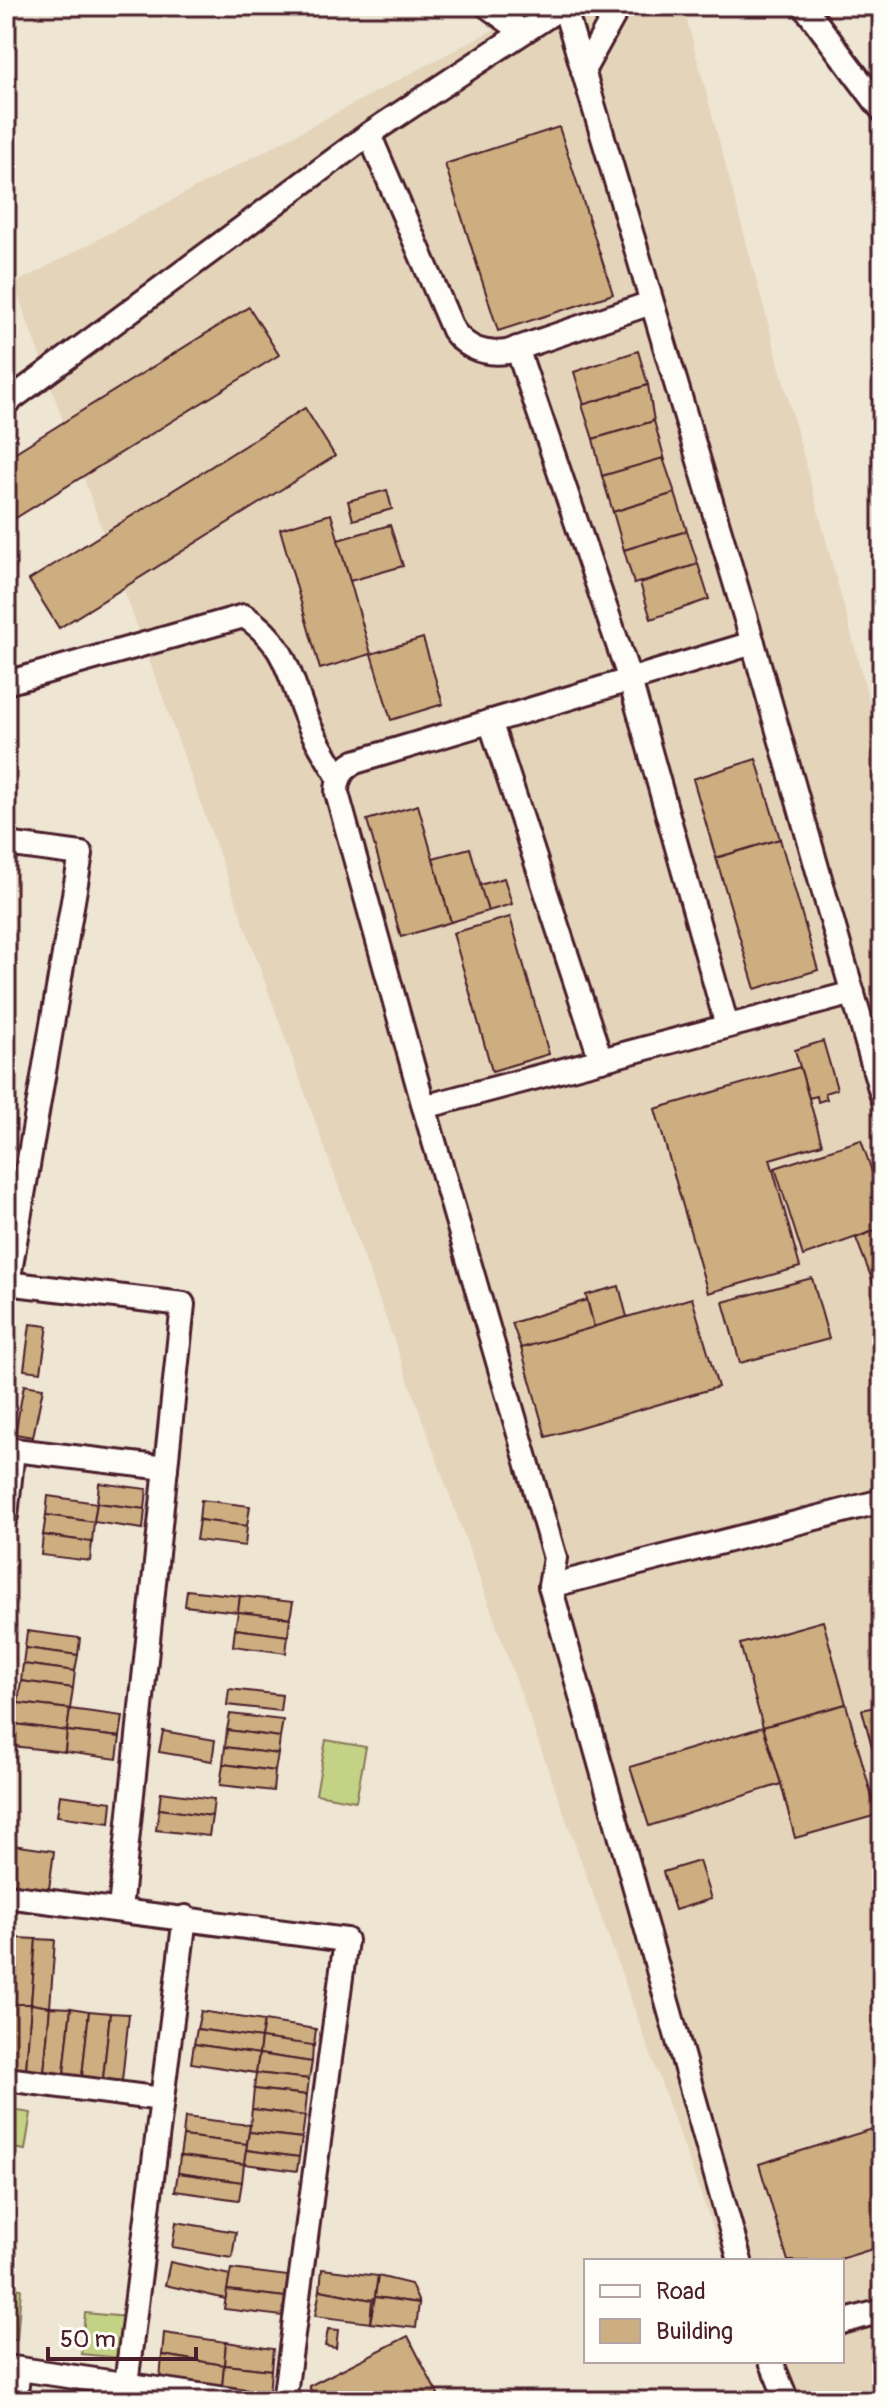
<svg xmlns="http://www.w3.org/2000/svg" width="888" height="2407" font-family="Pangolin,sans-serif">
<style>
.built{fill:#e4d4ba}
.green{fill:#c4d286;stroke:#877858;stroke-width:2}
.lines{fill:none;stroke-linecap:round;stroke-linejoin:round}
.stream{stroke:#7786a3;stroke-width:6}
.building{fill:#ccae80;stroke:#4a1f2b;stroke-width:2}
.minor-casing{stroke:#4a1f2b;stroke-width:28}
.minor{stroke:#fdfcf7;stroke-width:22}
</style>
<rect width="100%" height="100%" fill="#eee5d3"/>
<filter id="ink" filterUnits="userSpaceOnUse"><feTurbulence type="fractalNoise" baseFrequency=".0125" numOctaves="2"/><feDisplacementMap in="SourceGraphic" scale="16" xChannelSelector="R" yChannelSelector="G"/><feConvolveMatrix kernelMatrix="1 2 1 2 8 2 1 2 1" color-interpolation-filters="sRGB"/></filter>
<g filter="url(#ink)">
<polygon class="built" points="538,6 683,6 882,749 882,2401 776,2401 761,2361 842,2361 842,2261 725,2261 14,284"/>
<g class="green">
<polygon points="326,1740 366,1747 356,1801 316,1794"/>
<polygon points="6,2109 31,2113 25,2150 6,2147"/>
<polygon points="6,2288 21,2289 17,2340 6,2340"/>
<polygon points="85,2313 127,2317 122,2358 81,2354"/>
</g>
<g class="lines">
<polyline class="stream" points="6,275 13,268"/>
</g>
<g class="building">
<polygon points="559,127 613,294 498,331 445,164"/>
<polygon points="249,307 279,355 6,524 6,458"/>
<polygon points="638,351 648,385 584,405 574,372"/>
<polygon points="648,385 654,421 593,439 582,405"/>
<polygon points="305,408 335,456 59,628 29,580"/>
<polygon points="654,421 665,460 602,476 593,439"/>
<polygon points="663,458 675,493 613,512 602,476"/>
<polygon points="387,490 392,509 353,520 348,501"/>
<polygon points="675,493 687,531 624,550 613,512"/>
<polygon points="331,514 371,654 320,669 280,529"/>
<polygon points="390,525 403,566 350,581 338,540"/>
<polygon points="687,531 698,564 634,584 624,550"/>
<polygon points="698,564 709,599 651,619 640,583"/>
<polygon points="423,638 443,704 391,720 371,654"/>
<polygon points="756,759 780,839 716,858 693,779"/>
<polygon points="418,805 451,922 401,937 367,820"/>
<polygon points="780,839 818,970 755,989 716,858"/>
<polygon points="470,848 488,911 451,922 433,858"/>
<polygon points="504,878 512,904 488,911 480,885"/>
<polygon points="510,917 549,1054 492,1071 453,933"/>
<polygon points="823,1041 837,1089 825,1093 827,1099 818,1102 817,1096 809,1098 795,1050"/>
<polygon points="800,1067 822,1144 770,1159 800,1267 708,1293 655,1109"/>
<polygon points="861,1140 882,1200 882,1228 803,1256 775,1168"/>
<polygon points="882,1228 882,1278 873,1282 856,1238"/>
<polygon points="812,1278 829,1339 740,1363 723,1302"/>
<polygon points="619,1286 627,1317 594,1327 586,1295"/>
<polygon points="692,1298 718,1387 546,1437 521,1348"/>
<polygon points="587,1300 594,1327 521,1348 512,1323"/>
<polygon points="30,1324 48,1326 41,1372 24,1370"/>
<polygon points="24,1385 43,1388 33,1437 15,1434"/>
<polygon points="99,1483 147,1489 145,1509 97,1503"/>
<polygon points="48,1496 97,1503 94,1522 46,1515"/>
<polygon points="201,1500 250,1506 247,1526 199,1520"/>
<polygon points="97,1503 145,1509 143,1529 94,1522"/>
<polygon points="46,1515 94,1522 92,1542 43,1535"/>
<polygon points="199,1520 247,1526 245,1546 196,1540"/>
<polygon points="43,1535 92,1542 90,1561 41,1555"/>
<polygon points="187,1590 240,1596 238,1612 185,1606"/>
<polygon points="240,1596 293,1602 290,1618 238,1612"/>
<polygon points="238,1612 290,1618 288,1636 235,1629"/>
<polygon points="823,1621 846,1704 763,1727 740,1644"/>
<polygon points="235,1629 288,1636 286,1653 233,1646"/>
<polygon points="27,1631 80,1638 78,1655 25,1648"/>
<polygon points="25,1648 78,1655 75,1671 23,1664"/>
<polygon points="23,1664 75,1671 73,1688 21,1681"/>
<polygon points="21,1681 73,1688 70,1709 18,1703"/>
<polygon points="229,1689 282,1695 280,1711 227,1705"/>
<polygon points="18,1703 70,1709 67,1731 15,1724"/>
<polygon points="846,1704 877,1815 795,1838 781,1784 763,1727"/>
<polygon points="882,1705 882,1783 862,1710"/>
<polygon points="70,1709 123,1716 120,1737 67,1731"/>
<polygon points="230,1714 283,1720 280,1737 227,1730"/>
<polygon points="15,1724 67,1731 65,1752 12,1746"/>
<polygon points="763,1727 781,1784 649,1826 630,1767"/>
<polygon points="227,1730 280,1737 278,1754 225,1747"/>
<polygon points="67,1731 120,1737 117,1759 65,1752"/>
<polygon points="163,1731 215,1740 212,1761 159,1752"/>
<polygon points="225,1747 278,1754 275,1771 223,1764"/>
<polygon points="223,1764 275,1771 273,1791 220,1785"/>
<polygon points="161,1792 214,1799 212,1816 159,1809"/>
<polygon points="60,1795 112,1802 110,1823 57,1816"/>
<polygon points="159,1809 212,1816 209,1836 156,1830"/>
<polygon points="6,1844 54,1851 49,1889 6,1883"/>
<polygon points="699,1861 711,1899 675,1910 663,1872"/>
<polygon points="17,1938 36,1939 31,2004 12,2004"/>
<polygon points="36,1939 55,1940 50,2007 31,2004"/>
<polygon points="12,2004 31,2004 26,2071 7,2069"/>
<polygon points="31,2004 50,2007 44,2073 26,2071"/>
<polygon points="50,2007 71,2008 64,2074 44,2073"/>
<polygon points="71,2008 89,2011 82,2077 64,2074"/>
<polygon points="89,2011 110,2013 103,2079 82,2077"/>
<polygon points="201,2011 264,2021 261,2038 197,2029"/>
<polygon points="110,2013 129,2014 122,2081 103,2079"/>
<polygon points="264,2021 316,2029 314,2046 261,2038"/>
<polygon points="197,2029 261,2038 259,2054 194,2044"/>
<polygon points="261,2038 313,2045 312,2062 259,2054"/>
<polygon points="194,2044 259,2054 256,2073 191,2063"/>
<polygon points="259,2054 312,2062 309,2079 256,2073"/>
<polygon points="256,2073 309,2079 307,2095 254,2089"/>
<polygon points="254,2089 307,2095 305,2116 252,2109"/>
<polygon points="252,2109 305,2116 302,2138 249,2132"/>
<polygon points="185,2117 250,2125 247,2144 183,2136"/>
<polygon points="882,2126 882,2246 834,2261 788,2261 759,2164"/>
<polygon points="249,2132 302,2138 299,2157 246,2150"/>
<polygon points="183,2136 247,2144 244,2164 180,2156"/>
<polygon points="246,2150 299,2157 297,2171 244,2164"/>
<polygon points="180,2156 244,2164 242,2182 178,2173"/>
<polygon points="178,2173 242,2182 239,2200 175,2191"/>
<polygon points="176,2222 236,2232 232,2258 172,2248"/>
<polygon points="170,2262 230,2275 226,2299 165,2285"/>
<polygon points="231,2269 288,2276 285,2297 227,2290"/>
<polygon points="322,2269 378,2276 375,2297 372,2300 320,2290"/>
<polygon points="378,2276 411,2284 419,2303 375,2297"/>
<polygon points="227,2290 285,2297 282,2316 224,2309"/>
<polygon points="320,2290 372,2300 370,2323 315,2316"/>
<polygon points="375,2297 419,2303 416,2328 370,2323"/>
<polygon points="328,2329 338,2330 336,2348 325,2346"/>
<polygon points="164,2333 226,2342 224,2365 162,2355"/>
<polygon points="408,2336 441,2401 316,2401 309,2386"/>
<polygon points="226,2342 273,2349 271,2370 224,2365"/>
<polygon points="162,2355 224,2365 222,2388 160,2381"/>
<polygon points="224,2365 271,2370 269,2395 222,2388"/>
</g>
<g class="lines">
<defs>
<g id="minor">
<polyline points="487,6 523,32"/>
<polyline points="564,6 753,643 882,1096"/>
<polyline points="804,6 882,110"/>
<polyline points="583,71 619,6"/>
<path d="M369,134l84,196c14,19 31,25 54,22l144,-49"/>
<polyline points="517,348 630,680 727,1026"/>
<polyline points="6,403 369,134 563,6"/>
<path d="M6,683l238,-67c44,28 45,62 64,106 8,20 21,38 31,56"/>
<polyline points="490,721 601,1060"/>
<polyline points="6,844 81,854 8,1283"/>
<polyline points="424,1107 853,993"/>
<polyline points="6,1283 183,1304 120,1909"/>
<polyline points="6,1449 166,1468"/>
<polyline points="6,1516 13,1450"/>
<polyline points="550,1586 882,1501"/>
<polyline points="6,1896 346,1940 284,2401"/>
<polyline points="6,2079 162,2099"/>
<path d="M740,2261l-190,-675 5,-28 -131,-451 -87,-314c0,-14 5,-24 18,-31l398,-119"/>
<polyline points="842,2322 882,2311"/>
<polyline points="771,2361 787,2401"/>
<polyline points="6,2367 240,2401"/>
<polyline points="126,2384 185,1917"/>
<polyline points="15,2401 19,2369"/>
</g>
</defs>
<use href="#minor" class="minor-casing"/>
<use href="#minor" class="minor"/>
</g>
</g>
<rect width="888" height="2407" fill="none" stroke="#fdfcf7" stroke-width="32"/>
<rect x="16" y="16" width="856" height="2375" fill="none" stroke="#4a1f2b" stroke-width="3" filter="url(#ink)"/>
<rect x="584" y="2259" width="260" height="104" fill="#fdfcf7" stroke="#b5a4a5" stroke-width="2"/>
<rect x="600" y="2285" width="40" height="12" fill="#fdfcf7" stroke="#b5a4a5" stroke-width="2"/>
<text x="656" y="2299" font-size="24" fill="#4a1f2b">Road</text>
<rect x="600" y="2319" width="40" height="24" fill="#ccae80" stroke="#b5a4a5" stroke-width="2"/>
<text x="656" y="2339" font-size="24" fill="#4a1f2b">Building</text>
<path d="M48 2347v12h148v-12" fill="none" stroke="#4a1f2b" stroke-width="4"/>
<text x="60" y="2347" font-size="24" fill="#4a1f2b" stroke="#fdfcf7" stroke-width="6" paint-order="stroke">50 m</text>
</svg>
